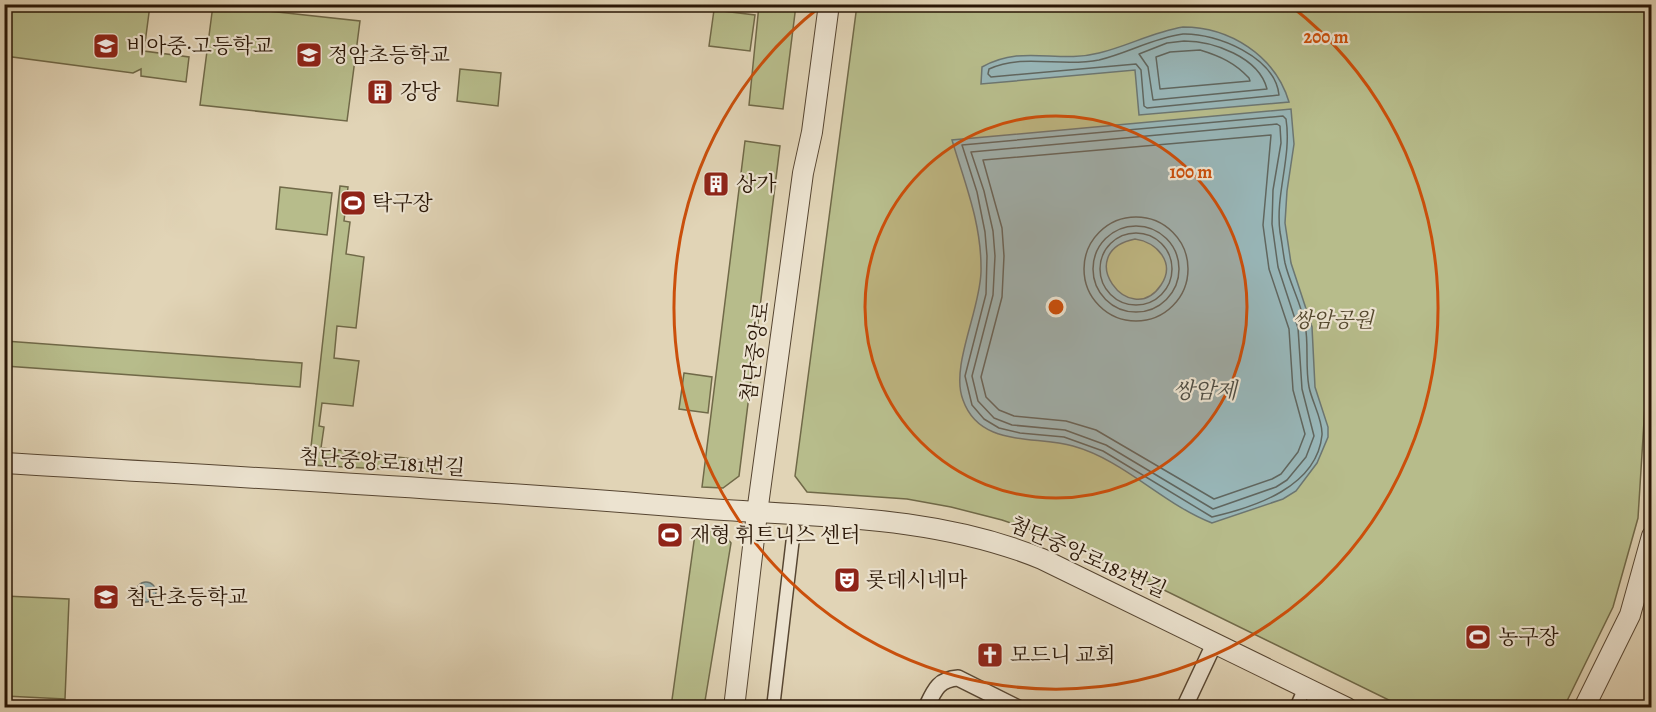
<svg xmlns="http://www.w3.org/2000/svg" width="1656" height="712" font-family="Alegreya,'Noto Serif KR',serif">
<style>
.green{fill:#b7bc8b;stroke:#706948;stroke-width:1.5}
.water{fill:#98b6b8;stroke:#6c7671;stroke-width:1.5;fill-rule:evenodd}
.lines{fill:none;stroke-linecap:round;stroke-linejoin:round}
.shore{stroke:#60665f;stroke-width:1.5}
.pedestrian-casing{stroke:#574632;stroke-width:15}
.minor-casing{stroke:#574632;stroke-width:18}
.tertiary-casing{stroke:#574632;stroke-width:22}
.pedestrian{stroke:#ece3d0;stroke-width:12}
.minor{stroke:#ece3d0;stroke-width:15}
.tertiary{stroke:#ece3d0;stroke-width:20}
.ring{fill:none;stroke:#cb4f0b;stroke-width:3}
.labels{text-anchor:middle;dominant-baseline:central;stroke-width:4.5;stroke-linejoin:round;paint-order:stroke}
.poi-label{font-size:21px;fill:#291606;stroke:#ece3d0;text-anchor:start}
.park-label{font-size:21px;font-style:italic;fill:#54482e;stroke:#ece3d0}
.street-label{font-size:21px;fill:#291606;stroke:#ece3d0}
.water-label{font-size:22px;font-style:italic;fill:#504e44;stroke:#ece3d0}
.centre{fill:#cb4f0b;stroke:#ece3d0;stroke-width:3}
.ring-label{font-size:18px;text-anchor:middle;font-weight:bold;fill:#cb4f0b;stroke:#ece3d0;stroke-width:4.5;stroke-linejoin:round;paint-order:stroke}
</style>
<rect width="100%" height="100%" fill="#e1d4b6"/>
<filter id="stains"><feTurbulence type="fractalNoise" baseFrequency=".00333" numOctaves="4"/><feColorMatrix values="0 0 0 0 .2 0 0 0 0 .09 0 0 0 0 .02 0 0 0 .5 -.17"/></filter>
<radialGradient id="worn" r=".72"><stop offset=".6" stop-color="#630" stop-opacity="0"/><stop offset="1" stop-color="#630" stop-opacity=".3"/></radialGradient>
<g class="green">
<polygon points="4,5 150,5 144,51 189,57 186,82 141,76 141,69 133,73 5,56"/>
<polygon points="213,5 360,21 347,121 200,105"/>
<polygon points="759,5 796,5 783,109 749,105"/>
<polygon points="857,5 1651,5 1652,293 1638,518 1613,607 1564,707 1403,707 1066,542 1002,520 951,507 907,499 807,492 795,476"/>
<polygon points="714,10 755,15 750,51 709,46"/>
<polygon points="460,69 501,73 498,106 457,101"/>
<polygon points="745,141 780,146 739,476 723,488 702,487"/>
<polygon points="340,186 348,187 344,221 350,222 346,254 364,257 356,328 337,326 334,358 359,361 353,406 322,403 319,426 324,427 321,448 439,462 439,472 309,465"/>
<polygon points="280,187 332,193 327,235 276,229"/>
<polygon points="5,341 302,363 300,387 5,366"/>
<polygon points="684,373 712,377 708,413 679,409"/>
<polygon points="696,527 719,528 731,543 704,707 671,707"/>
<polygon points="5,596 69,599 65,699 5,696"/>
</g>
<g class="water">
<path d="M1183,27c46,0 92,28 106,75l-150,13 -4,-45 -154,14 1,-17c41,-23 75,-3 117,-14 29,-7 54,-21 84,-26z"/>
<path d="M1291,109l3,35 -7,47 -2,32 6,40 21,64 3,60 13,40v10l-11,26 -21,28 -13,8 -71,24c-49,-19 -88,-63 -139,-77 -38,-11 -93,2 -110,-46 -13,-33 17,-89 18,-128 1,-48 -16,-88 -29,-132zM1135,239c22,3 41,24 26,46 -31,46 -90,-33 -26,-46z"/>
<circle cx="146" cy="592" r="10"/>
</g>
<g class="lines">
<g class="shore">
<path d="M1183,34c34,-1 92,23 96,61l-132,13 -3,-2 -3,-36 -5,-6 -145,13 -3,-3 1,-5c36,-16 72,-1 110,-9 29,-7 54,-22 84,-26z"/>
<path d="M1184,41c29,0 75,16 83,48l-114,11 -5,-33 -9,-13 28,-11z"/>
<path d="M1200,50c20,6 35,13 49,28l1,3 -90,8 -4,-32 14,-5z"/>
<path d="M1283,116l3,3c6,38 -11,75 -6,113 2,10 3,21 5,31 5,21 16,40 20,61 4,20 0,42 4,63 3,15 14,33 13,48 -5,52 -67,72 -110,82l-109,-66 -39,-14 -44,-4 -21,-5 -15,-9 -12,-14 -7,-29 21,-82 1,-38 -2,-24 -8,-40 -15,-47z"/>
<polygon points="1277,124 1280,126 1281,143 1273,190 1272,224 1278,267 1298,328 1302,389 1314,436 1306,457 1287,480 1276,487 1213,509 1106,445 1065,430 1012,425 994,418 978,401 972,376 993,295 995,256 993,231 984,191 971,152"/>
<polygon points="1271,135 1263,225 1269,269 1289,329 1293,390 1305,434 1298,452 1281,474 1272,479 1214,499 1096,430 1066,421 1014,416 999,410 986,397 981,377 1002,297 1004,256 1002,228 983,160"/>
<circle cx="1136" cy="269" r="52"/>
<circle cx="1136" cy="269" r="43"/>
<circle cx="1136" cy="269" r="36"/>
</g>
<defs>
<g id="pedestrian">
<polyline points="773,708 794,529"/>
<polyline points="1296,708 1305,687"/>
</g>
<g id="minor">
<path d="M926,708c8,-17 12,-29 32,-30l60,30"/>
<polyline points="1184,708 1215,642"/>
</g>
<g id="tertiary">
<path d="M4,463c231,14 462,26 692,45 116,9 237,6 346,51l305,149"/>
<polyline points="734,708 757,513 803,173 812,132 829,4"/>
<polyline points="1584,708 1630,615 1652,536"/>
</g>
</defs>
<use href="#pedestrian" class="pedestrian-casing"/>
<use href="#minor" class="minor-casing"/>
<use href="#tertiary" class="tertiary-casing"/>
<use href="#pedestrian" class="pedestrian"/>
<use href="#minor" class="minor"/>
<use href="#tertiary" class="tertiary"/>
</g>
<circle cx="1056" cy="307" r="191" fill="#cb4f0b" fill-opacity=".12"/>
<g class="ring">
<circle cx="1056" cy="307" r="191"/>
<path d="M1291 6A382 382 0 1 1 821 6"/>
</g>
<defs>
<symbol id="school-square" viewBox="-11 -11 22 22"><rect x="-9" y="-9" width="18" height="18" rx="4" fill="#8f2418" stroke="#ece3d0"/><path d="M0-5L7-2L0 1L-7-2ZM-4 1L0 2.5L4 1V4Q0 6-4 4Z" fill="#fff"/></symbol>
<symbol id="building-square" viewBox="-11 -11 22 22"><rect x="-9" y="-9" width="18" height="18" rx="4" fill="#8f2418" stroke="#ece3d0"/><path d="M-4-6H4V6H1V3H-1V6H-4ZM-2.5-4.3h1.7v1.8h-1.7ZM.8-4.3h1.7v1.8H.8ZM-2.5-1h1.7V.8h-1.7ZM.8-1h1.7V.8H.8Z" fill="#fff"/></symbol>
<symbol id="stadium-square" viewBox="-11 -11 22 22"><rect x="-9" y="-9" width="18" height="18" rx="4" fill="#8f2418" stroke="#ece3d0"/><path d="M0-5a6.5 5 0 1 0 0 10a6.5 5 0 1 0 0-10ZM-3.5-1.8h7v3.6h-7Z" fill="#fff"/></symbol>
<symbol id="theatre-square" viewBox="-11 -11 22 22"><rect x="-9" y="-9" width="18" height="18" rx="4" fill="#8f2418" stroke="#ece3d0"/><path d="M-5-5.5Q0-4 5-5.5V0Q5 5 0 6Q-5 5-5 0ZM-3.3-2.5H-1v1.5H-3.3ZM1-2.5H3.3v1.5H1ZM-2.8 1Q0 5.5 2.8 1Z" fill="#fff"/></symbol>
<symbol id="church-square" viewBox="-11 -11 22 22"><rect x="-9" y="-9" width="18" height="18" rx="4" fill="#8f2418" stroke="#ece3d0"/><path d="M-1.2-6h2.4v3.5h3.3v2.4h-3.3V6h-2.4V-.1h-3.3v-2.4h3.3Z" fill="#fff"/></symbol>
</defs>
<g fill-rule="evenodd">
<use href="#school-square" x="91" y="31" width="30" height="30"/>
<use href="#school-square" x="294" y="40" width="30" height="30"/>
<use href="#building-square" x="365" y="77" width="30" height="30"/>
<use href="#building-square" x="701" y="169" width="30" height="30"/>
<use href="#stadium-square" x="338" y="188" width="30" height="30"/>
<use href="#stadium-square" x="655" y="520" width="30" height="30"/>
<use href="#theatre-square" x="832" y="565" width="30" height="30"/>
<use href="#school-square" x="91" y="582" width="30" height="30"/>
<use href="#stadium-square" x="1463" y="622" width="30" height="30"/>
<use href="#church-square" x="975" y="640" width="30" height="30"/>
</g>
<g class="labels">
<g class="poi-label">
<text x="126" y="46">비아중·고등학교</text>
<text x="328" y="55">정암초등학교</text>
<text x="400" y="92">강당</text>
<text x="736" y="184">상가</text>
<text x="372" y="203">탁구장</text>
<text x="690" y="535">재형 휘트니스 센터</text>
<text x="866" y="580">롯데시네마</text>
<text x="126" y="597">첨단초등학교</text>
<text x="1498" y="637">농구장</text>
<text x="1010" y="655">모드니 교회</text>
</g>
<g class="park-label">
<text x="1333" y="320">쌍암공원</text>
</g>
<g class="street-label">
<text transform="translate(755 352) rotate(-82)">첨단중앙로</text>
<text transform="translate(382 462) rotate(4)">첨단중앙로181번길</text>
<text transform="translate(1088 557) rotate(24)">첨단중앙로182번길</text>
</g>
<g class="water-label">
<text x="1205" y="391">쌍암제</text>
</g>
</g>
<circle cx="1056" cy="307" r="9" class="centre"/>
<g class="ring-label">
<text x="1326" y="43">200 m</text>
<text x="1191" y="178">100 m</text>
</g>
<rect width="1656" height="712" fill="none" stroke="#e1d4b6" stroke-width="24"/>
<rect x="6" y="6" width="1644" height="700" fill="none" stroke="#291606" stroke-width="3"/>
<rect x="12" y="12" width="1632" height="688" fill="none" stroke="#291606" stroke-width="1.5"/>
<rect width="100%" height="100%" filter="url(#stains)"/>
<rect width="100%" height="100%" fill="url(#worn)"/>
</svg>
